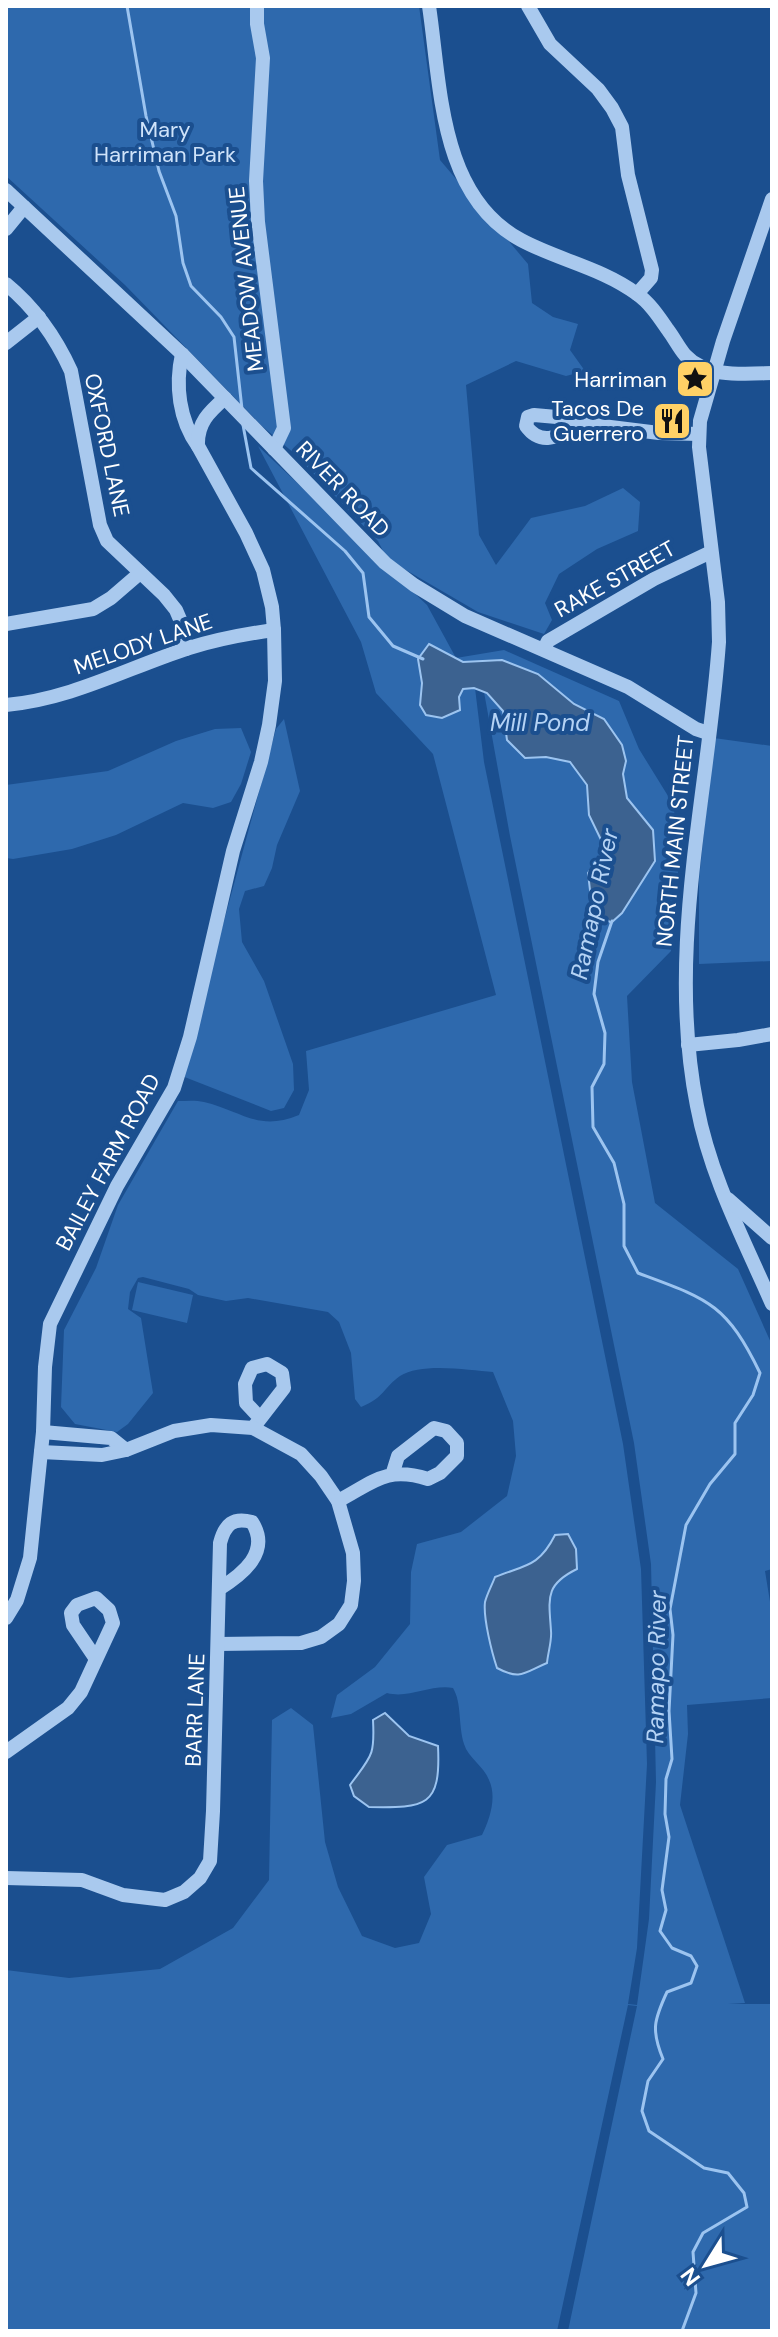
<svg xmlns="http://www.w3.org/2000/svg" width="778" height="2337" font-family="'DM Sans',sans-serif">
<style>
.green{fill:#2e69ad;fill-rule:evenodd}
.water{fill:#3c6290;stroke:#9cc4f0;stroke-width:2}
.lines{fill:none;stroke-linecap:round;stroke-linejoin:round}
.stream{stroke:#9cc4f0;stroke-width:3}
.minor{stroke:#a9c9ee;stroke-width:14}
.labels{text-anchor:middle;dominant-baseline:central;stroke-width:8;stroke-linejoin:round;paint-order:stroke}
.park-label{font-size:22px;fill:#cfe3fa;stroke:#1b4f8f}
.street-label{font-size:22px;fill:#fff;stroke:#1b4f8f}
.poi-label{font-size:22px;fill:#fff;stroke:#1b4f8f;text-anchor:end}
.water-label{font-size:24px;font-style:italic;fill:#b5d3f5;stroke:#1b4f8f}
</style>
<rect width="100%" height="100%" fill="#1b4f8f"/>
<g class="green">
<polygon points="6,6 419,6 440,160 528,264 532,303 553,317 578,324 570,350 585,371 566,376 516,361 466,385 479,535 496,565 531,518 585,506 623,488 640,502 638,531 597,549 559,574 545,603 552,620 544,634 478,612 387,559 378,541 295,454 262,426 125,285 6,176"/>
<path d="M258,446l169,159 29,53 48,-8 115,51 20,48 34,55 7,46 -9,101 -44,45 5,86 23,121 83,66 34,76v224l-7,2 7,43v84l-85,7 1,29 -8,71 65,198 -17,1h44v327h-204l69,-325 -9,-1 -71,326h-551v-361l63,8 91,-9 73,-41 36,-48 3,-160 19,-12 22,17 12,117 13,45 24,49 33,12 24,-5 12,-29 -7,-37 23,-32 35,-10c8,-16 15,-38 7,-55 -5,-14 -21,-22 -25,-36 -6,-19 -2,-41 -11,-56 -22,-4 -44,11 -66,5l-36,21 -20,4 6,-23 38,-28 35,-43 1,-52 6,-28 44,-12 46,-36 9,-40 -3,-35 -20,-49c-24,-2 -72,-10 -93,4 -17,12 -16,22 -39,31l-6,-8 -4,-46 -12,-31 -11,-10 -80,-14 -22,3 -28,-6 -9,-6 -46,-12 -5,1 -8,14 -2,17 13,9 12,75 -25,31 -11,8 -42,-8 -14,-17 3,-77 32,-62 22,-63 60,-104c8,0 18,-1 26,1 38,9 54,30 95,13l10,-25 -3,-39 190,-56 -63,-241 -57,-61 -15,-51zM475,688l9,4 26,144 124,607 17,121 5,218 -7,137 -12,86 -9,-1 9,-56 10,-184 -6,-195 -18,-125 -139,-682z"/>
<polygon points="284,719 300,791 277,845 272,868 264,886 245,891 239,909 242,942 264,981 293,1064 294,1090 284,1108 271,1111 182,1076 276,729"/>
<polygon points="241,728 251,752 241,784 231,802 213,808 183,803 116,835 72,849 13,859 6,858 6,785 108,771 176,741 215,729"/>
<polygon points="714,738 772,746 772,961 699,964 699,879"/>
<polygon points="138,1282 193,1295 187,1323 132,1310"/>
</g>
<g class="water">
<polygon points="429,644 463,662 502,660 538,674 574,704 604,719 622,745 626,761 623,774 627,798 653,830 655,861 622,913 611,923 592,907 588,873 605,848 589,815 587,785 570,762 546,757 525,758 507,740 503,711 487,693 474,688 463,689 459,697 460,710 442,718 426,715 420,705 422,683 418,659"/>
<path d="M568,1534l8,15 1,20c-33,16 -28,30 -26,62 1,10 -3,21 -4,32 -22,9 -26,18 -50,5 -5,-15 -14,-50 -12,-66 2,-8 7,-17 10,-25 30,-12 44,-10 60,-42z"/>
<path d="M385,1713l24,23 29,10c3,61 -12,62 -69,61l-15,-11 -4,-11c21,-29 25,-28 23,-65z"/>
</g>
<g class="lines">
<g class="stream">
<polyline points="127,6 146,116 159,171 176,216 183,263 191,286 221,317 234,337 242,409"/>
<polyline points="243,425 251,468 345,551 363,573 369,617 393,646 423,659"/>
<path d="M612,921l-14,41 -4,32 11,39 -1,31 -12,23 1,40 21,36 10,41v42l14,27c70,26 88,30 122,100l-7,22 -18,28v31l-25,30 -24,41 -16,84 3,26 -4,76 3,48 -6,20 -1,35 4,23 -7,53 4,20 -6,21 12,17 19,8 6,10 -6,17 -24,9c-13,28 -16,38 -4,67l-15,22 -6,30 7,20 55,37 24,5 16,20 3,14 -44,26 -10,19 3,41 -14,38"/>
</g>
<g class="minor">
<polyline points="257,6 257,24 263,58 256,181 258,222 284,428 274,449"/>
<path d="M429,6c12,80 10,190 92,234 37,20 81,28 116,54 13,9 22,23 31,36 6,8 11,18 17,25 21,23 59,19 87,18"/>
<polyline points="528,6 550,44 598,89 612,108 622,127 628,175 652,270 651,278 637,294"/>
<polyline points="6,190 182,354 385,563 414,585 465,616 628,687 696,729 708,733"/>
<path d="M772,199l-49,142 -23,80 -1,26 19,155 1,40c-11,155 -53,308 -22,464 13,70 47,134 75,198"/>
<polyline points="6,229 24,207"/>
<path d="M6,284c28,23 50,54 65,87l29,154 7,16 57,54 12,15 6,14 4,25"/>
<polyline points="6,343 39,317"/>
<path d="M182,354c-7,31 -3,66 16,92"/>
<path d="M534,415l34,3 2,4c-10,19 -31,22 -44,4l2,-9z"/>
<polyline points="570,422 659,433 699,434"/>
<polyline points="6,624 93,609 111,598 140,573"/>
<polyline points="544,649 548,641 654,579 711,552"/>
<path d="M6,705c66,-6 121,-37 183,-57 29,-9 56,-14 85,-18"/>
<polyline points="688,1045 738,1040 772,1034"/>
<polyline points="728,1199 772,1238"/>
<polyline points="253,1428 284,1388 282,1373 267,1364 252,1368 245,1384 246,1403 260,1418"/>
<polyline points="43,1432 111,1438 126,1450"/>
<polyline points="41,1452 102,1455 126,1450 174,1431 211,1425 253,1428 301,1454 321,1476 338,1501 353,1553 354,1581 351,1605 339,1624 321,1637 301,1643 218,1644"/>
<path d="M338,1501c36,-19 48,-35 90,-22l12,-6 17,-17v-13l-11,-12 -12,-3 -36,28 -5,16"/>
<path d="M6,1618l11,-18 13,-42 13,-126 2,-65 5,-43 67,-138 57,-98 16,-51 43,-186 28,-89 8,-37 6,-44 -1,-51 -2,-23 -9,-37 -17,-37 -48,-87c-1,-23 11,-34 27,-48"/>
<polyline points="6,1752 68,1708 81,1692 113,1623 109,1610 96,1598 77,1605 71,1613 73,1625 96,1659"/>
<path d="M6,1878l76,2 41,15 42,5 19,-8 16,-14 10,-17 3,-50 7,-268c5,-19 13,-26 32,-21 19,30 -9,52 -33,67"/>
</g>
</g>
<defs>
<symbol id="sight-square" viewBox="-11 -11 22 22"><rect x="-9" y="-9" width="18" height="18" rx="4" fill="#ffd166" stroke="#1b4f8f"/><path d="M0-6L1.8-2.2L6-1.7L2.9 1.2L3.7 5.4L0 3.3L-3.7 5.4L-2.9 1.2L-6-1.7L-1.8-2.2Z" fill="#111"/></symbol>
<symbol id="restaurant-square" viewBox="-11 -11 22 22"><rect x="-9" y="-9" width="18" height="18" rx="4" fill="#ffd166" stroke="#1b4f8f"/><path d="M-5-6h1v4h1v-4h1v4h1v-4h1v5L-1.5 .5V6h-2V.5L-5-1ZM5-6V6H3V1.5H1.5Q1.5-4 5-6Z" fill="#111"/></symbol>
</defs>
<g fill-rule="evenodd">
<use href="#sight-square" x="673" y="357" width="44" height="44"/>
<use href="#restaurant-square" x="650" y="399" width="44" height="44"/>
</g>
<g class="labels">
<g class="park-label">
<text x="165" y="129">Mary<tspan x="165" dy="25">Harriman Park</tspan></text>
</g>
<g class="street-label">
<text transform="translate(246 279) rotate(-96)">MEADOW AVENUE</text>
<text transform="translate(107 445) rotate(78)">OXFORD LANE</text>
<text transform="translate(343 489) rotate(46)">RIVER ROAD</text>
<text transform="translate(615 579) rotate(-29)">RAKE STREET</text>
<text transform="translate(143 644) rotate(-19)">MELODY LANE</text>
<text transform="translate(675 841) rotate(-84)">NORTH MAIN STREET</text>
<text transform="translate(108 1162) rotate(-62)">BAILEY FARM ROAD</text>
<text transform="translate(195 1710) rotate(-88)">BARR LANE</text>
</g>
<g class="poi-label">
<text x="667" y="379">Harriman</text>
<text x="644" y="408">Tacos De<tspan x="644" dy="25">Guerrero</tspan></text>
</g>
<g class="water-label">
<text x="540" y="722">Mill Pond</text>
<text transform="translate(594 904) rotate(-78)">Ramapo River</text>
<text transform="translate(656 1667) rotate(-89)">Ramapo River</text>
</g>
</g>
<rect width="778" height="2337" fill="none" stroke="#ffffff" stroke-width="16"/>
<g transform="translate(706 2265) rotate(233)" stroke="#1b4f8f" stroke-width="6" paint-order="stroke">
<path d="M0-6L14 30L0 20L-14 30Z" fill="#ffffff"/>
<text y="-12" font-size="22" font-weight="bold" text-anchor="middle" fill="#ffffff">N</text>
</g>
</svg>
